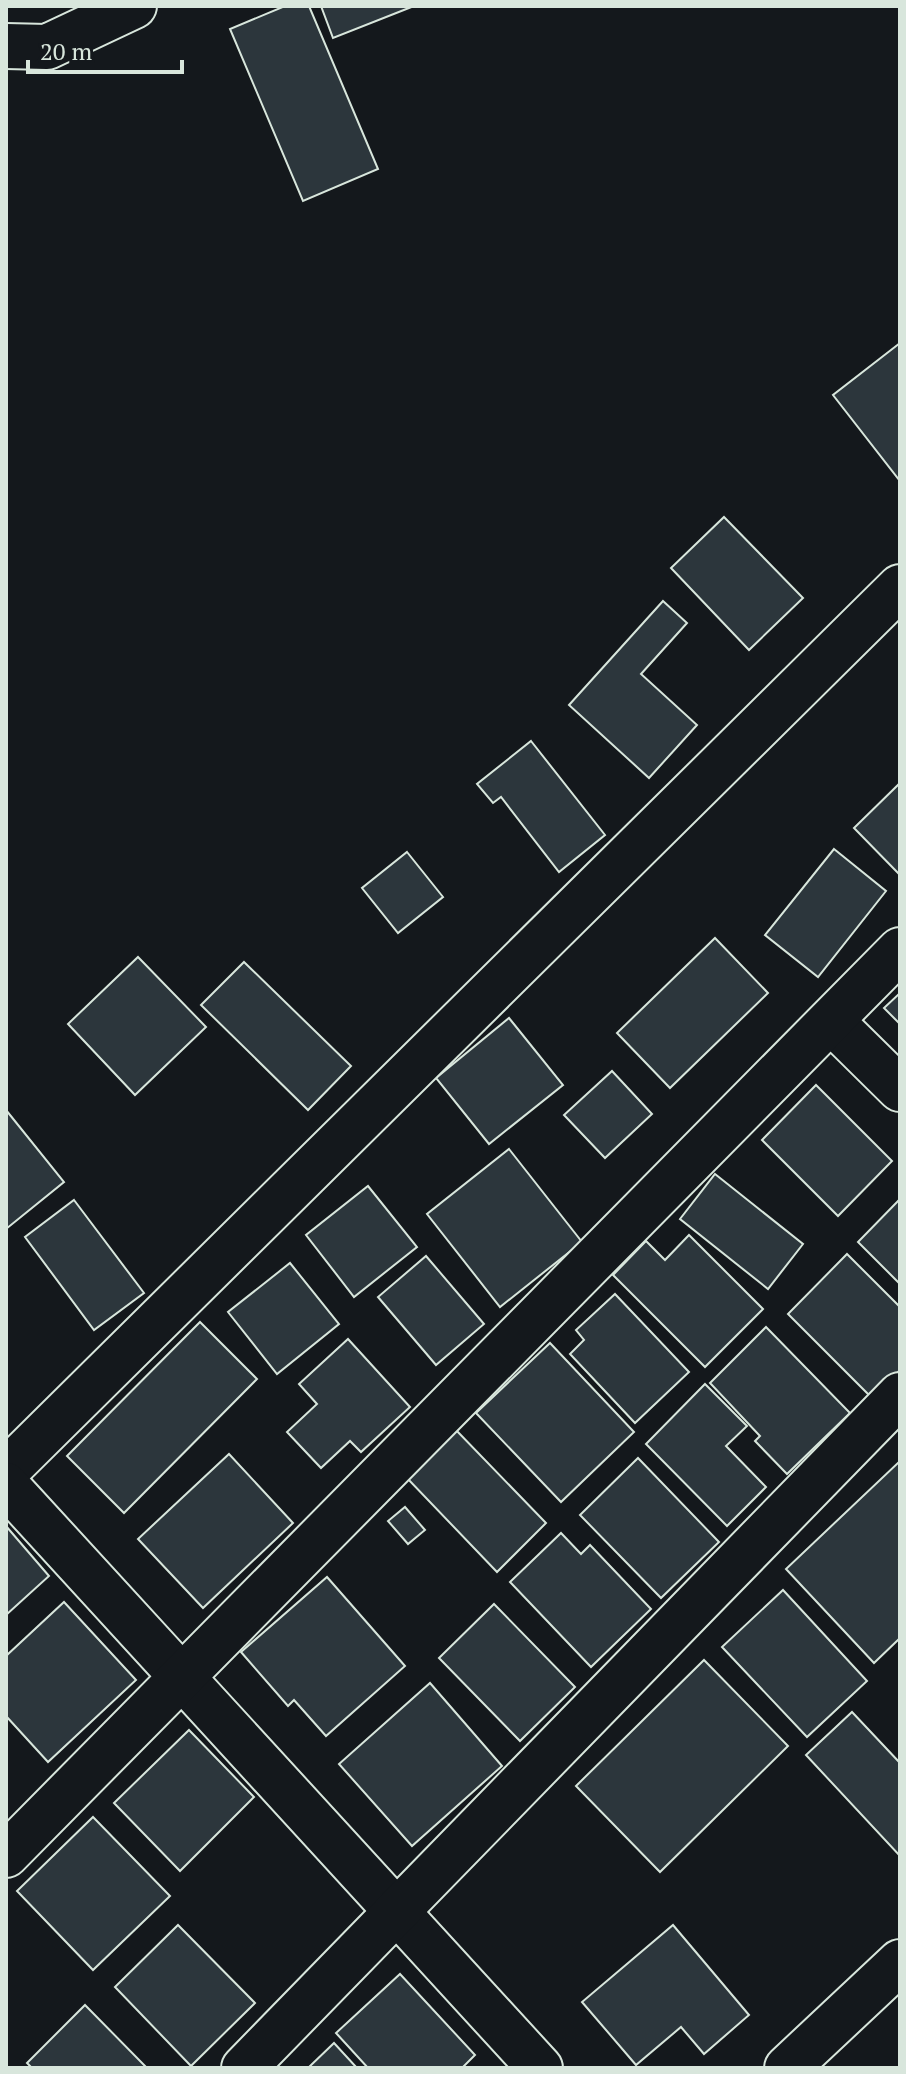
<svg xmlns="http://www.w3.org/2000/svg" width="906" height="2074" font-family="'PT Serif',serif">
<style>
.building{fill:#2c363c;stroke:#d8e6dc;stroke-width:2}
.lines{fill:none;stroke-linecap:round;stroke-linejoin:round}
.minor-casing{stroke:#d8e6dc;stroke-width:48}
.minor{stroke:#14181c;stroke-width:44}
</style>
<rect width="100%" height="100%" fill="#14181c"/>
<g class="building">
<polygon points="285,6 309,6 378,169 303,201 230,29"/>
<polygon points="321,6 414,6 333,38"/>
<polygon points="900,343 900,481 833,395"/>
<polygon points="724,517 803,598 749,650 671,568"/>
<polygon points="663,601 687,623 641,674 697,725 649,778 569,705"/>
<polygon points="531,741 605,835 559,872 501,797 493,803 477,784"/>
<polygon points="900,783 900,875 854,828"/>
<polygon points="834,849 886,891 818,977 765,935"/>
<polygon points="407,852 443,897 398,933 362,888"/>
<polygon points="715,938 768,993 670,1088 617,1033"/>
<polygon points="138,957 206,1027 135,1095 68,1024"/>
<polygon points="244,962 351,1066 308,1110 201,1005"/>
<polygon points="900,993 900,1024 884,1008"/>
<polygon points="509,1018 563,1085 489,1144 436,1078"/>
<polygon points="612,1071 652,1114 605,1158 564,1115"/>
<polygon points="816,1085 892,1161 838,1216 762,1140"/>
<polygon points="6,1110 64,1182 6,1229"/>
<polygon points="509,1149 582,1242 500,1307 427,1214"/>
<polygon points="715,1174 803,1244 768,1289 680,1219"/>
<polygon points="368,1186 417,1247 354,1297 306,1235"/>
<polygon points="900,1199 900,1284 858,1242"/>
<polygon points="74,1200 144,1293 94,1330 25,1237"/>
<polygon points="689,1235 763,1309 705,1367 613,1275 646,1241 665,1260"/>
<polygon points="847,1254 900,1307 900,1370 872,1398 788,1314"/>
<polygon points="426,1256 484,1324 436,1365 378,1297"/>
<polygon points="290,1263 339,1324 277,1374 228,1312"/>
<polygon points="615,1294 689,1372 635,1423 570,1354 584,1340 576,1330"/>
<polygon points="200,1322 257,1379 124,1513 67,1456"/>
<polygon points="766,1327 850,1413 787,1474 755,1441 760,1436 710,1383"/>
<polygon points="348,1339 410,1407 361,1452 350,1441 321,1468 287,1432 317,1404 299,1384"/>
<polygon points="550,1343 634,1432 561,1502 476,1413"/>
<polygon points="705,1384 747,1426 726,1446 766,1487 727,1526 646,1444"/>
<polygon points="455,1429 546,1523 497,1572 406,1477"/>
<polygon points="229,1454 293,1523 203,1608 138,1539"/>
<polygon points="638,1458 719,1542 661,1598 580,1515"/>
<polygon points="900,1461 900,1638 874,1663 786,1569"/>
<polygon points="405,1507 425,1530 408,1544 388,1521"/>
<polygon points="6,1526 49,1576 6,1615"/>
<polygon points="561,1533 581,1554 590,1545 651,1609 591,1667 510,1582"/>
<polygon points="327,1577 405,1666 326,1736 294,1700 288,1706 241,1652"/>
<polygon points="783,1590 867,1681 807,1737 722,1647"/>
<polygon points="64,1602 136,1680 48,1762 6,1716 6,1656"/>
<polygon points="494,1604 575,1687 520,1741 439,1658"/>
<polygon points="704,1660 788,1746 660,1872 576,1786"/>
<polygon points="430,1683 502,1766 412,1846 339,1764"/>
<polygon points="852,1712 900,1763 900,1856 806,1755"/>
<polygon points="189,1730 254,1797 180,1871 114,1803"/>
<polygon points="93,1817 170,1896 93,1970 17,1891"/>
<polygon points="178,1925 255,2003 191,2066 115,1987"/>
<polygon points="673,1925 749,2015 704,2054 681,2027 636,2065 582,2002"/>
<polygon points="400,1974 475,2055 462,2068 368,2068 336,2033"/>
<polygon points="85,2005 147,2068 32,2068 27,2063"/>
<polygon points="334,2043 357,2068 308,2068"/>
</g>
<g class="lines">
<defs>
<g id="minor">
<polyline points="6,46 47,47 134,6"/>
<polyline points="831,1021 900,1089"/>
<polyline points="6,1471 900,587"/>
<polyline points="6,1485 540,2068"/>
<polyline points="6,1855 900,950"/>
<polyline points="244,2068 900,1395"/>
<polyline points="787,2068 900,1962"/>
</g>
</defs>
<use href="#minor" class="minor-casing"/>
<use href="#minor" class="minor"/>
</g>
<rect width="906" height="2074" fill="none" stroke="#d8e6dc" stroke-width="16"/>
<path d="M28 60v12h154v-12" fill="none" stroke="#d8e6dc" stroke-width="4"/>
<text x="40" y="60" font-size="24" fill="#d8e6dc" stroke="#14181c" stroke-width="6" paint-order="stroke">20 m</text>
</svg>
